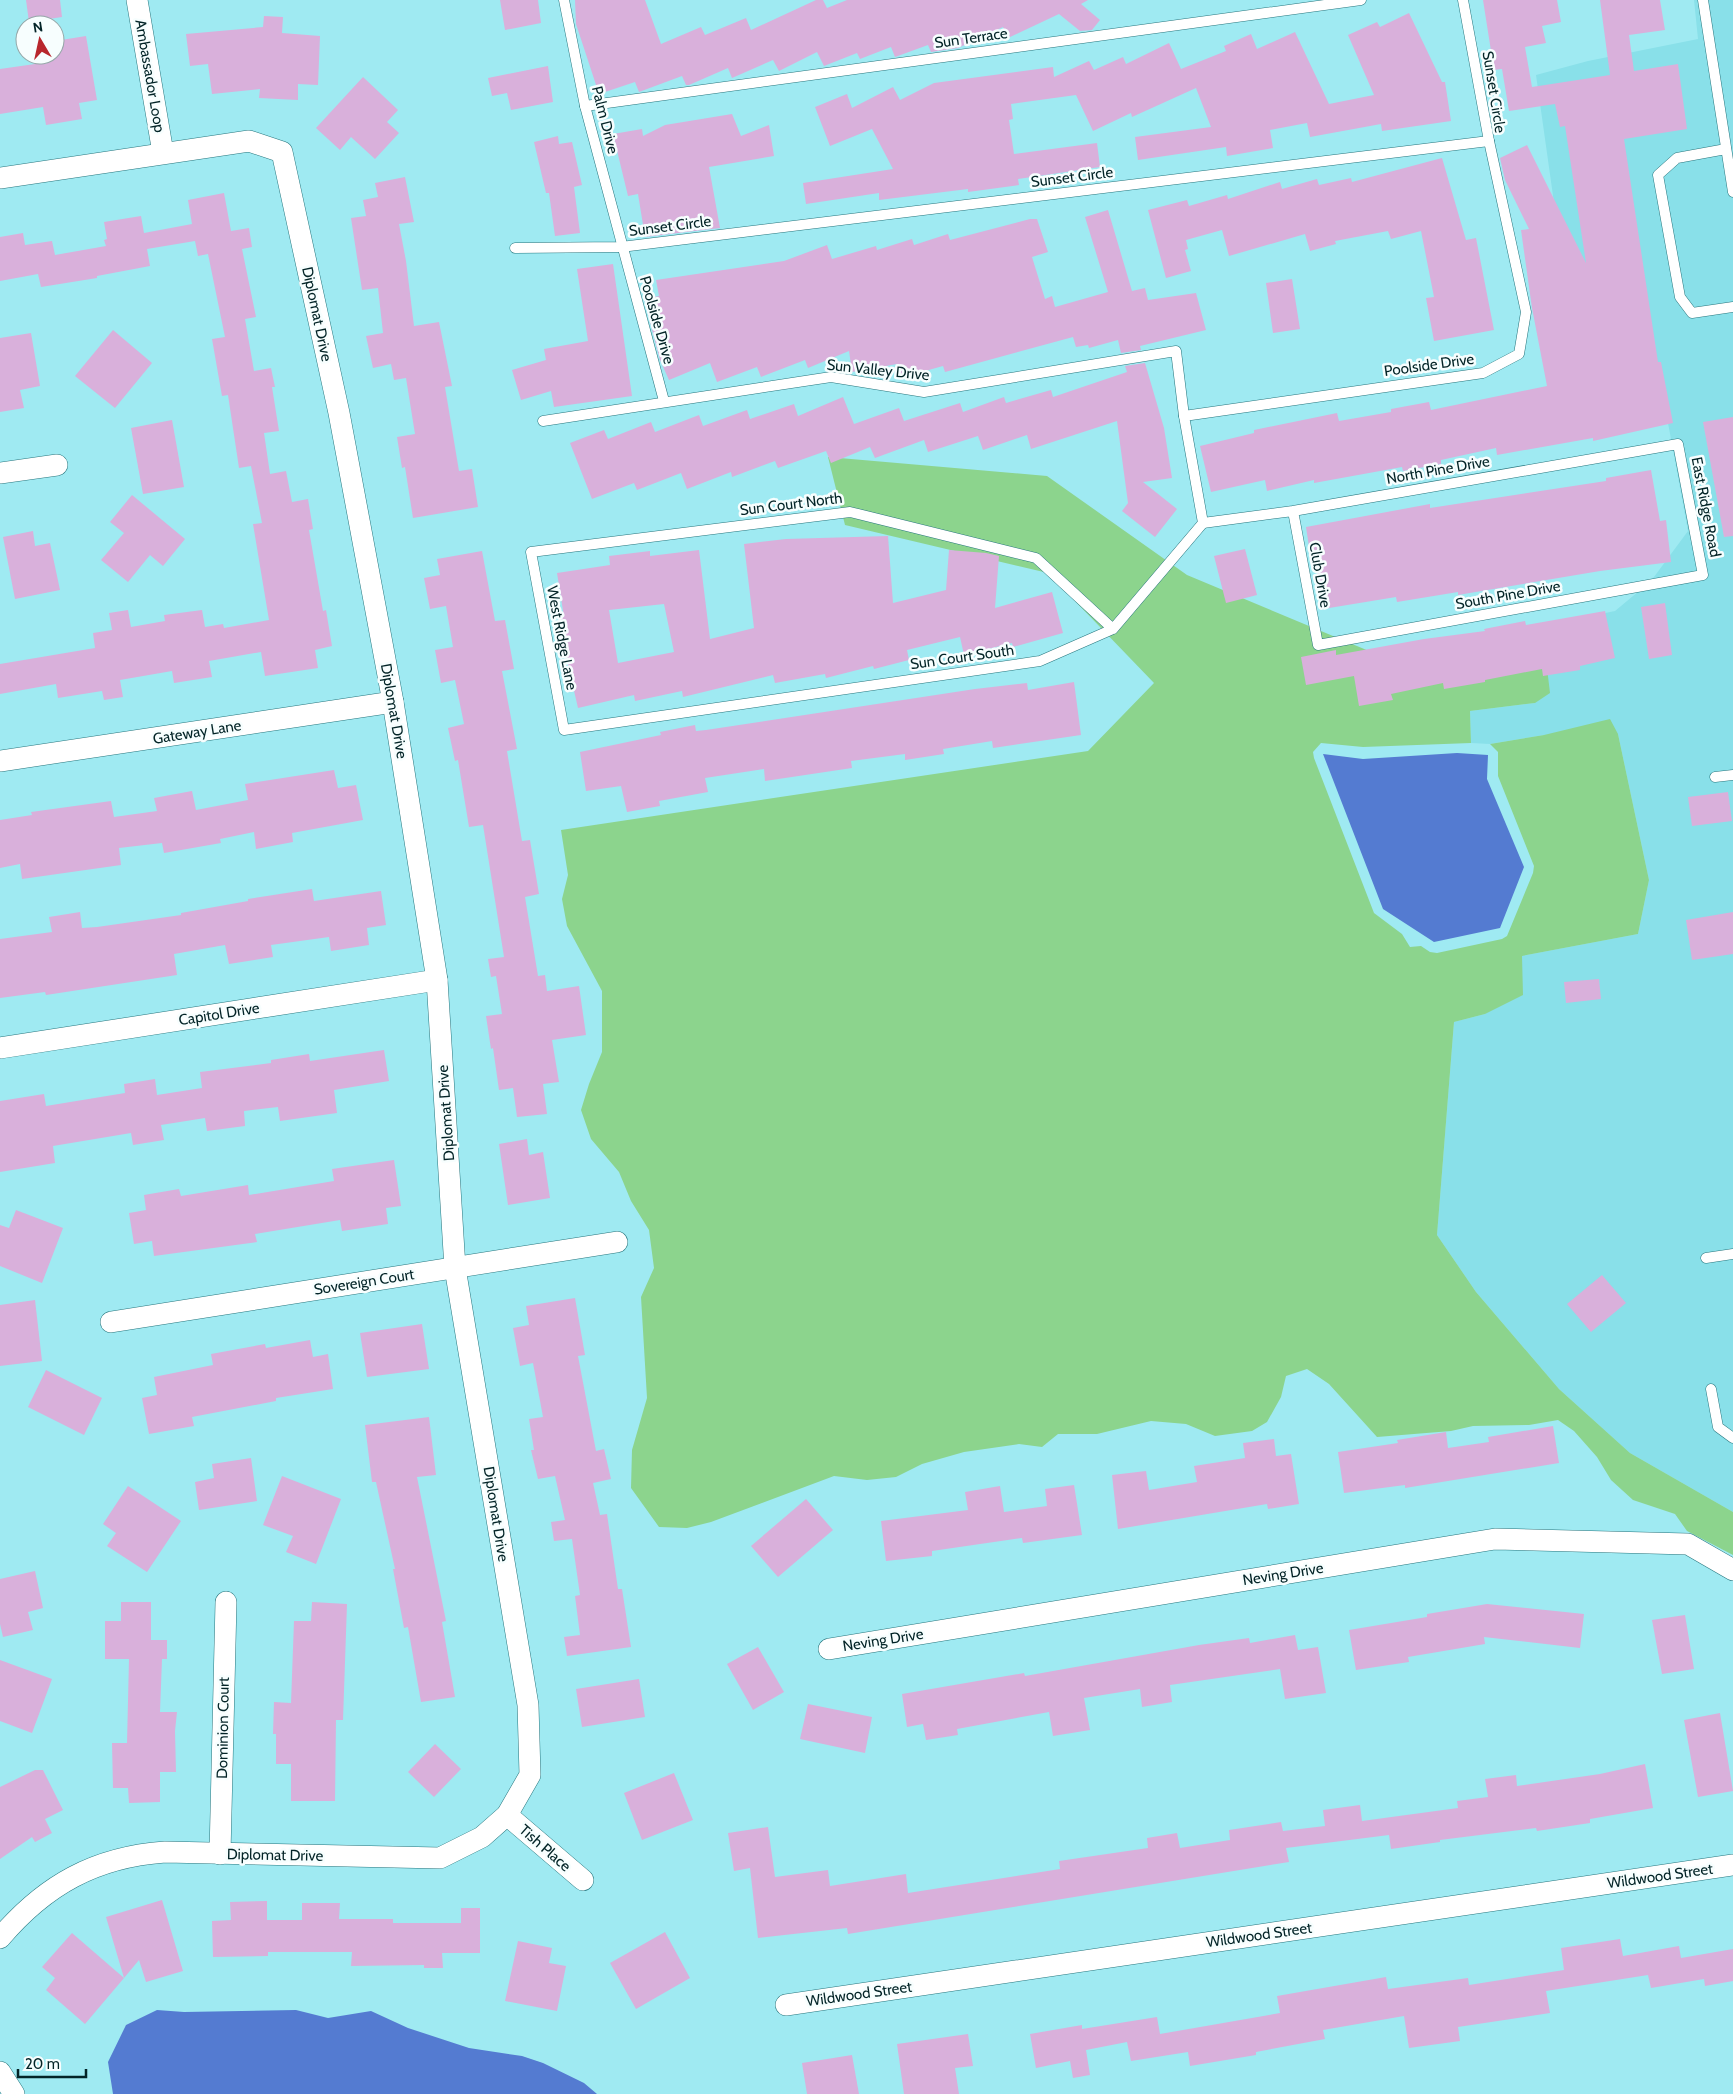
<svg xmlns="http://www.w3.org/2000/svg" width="1733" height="2094" font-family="Cabin,sans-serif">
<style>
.built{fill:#89e0e9}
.green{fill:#8cd48d}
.water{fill:#547bd1}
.building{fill:#d9b0db;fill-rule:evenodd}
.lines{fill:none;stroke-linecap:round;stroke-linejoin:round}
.service-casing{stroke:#27767e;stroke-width:11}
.minor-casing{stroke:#27767e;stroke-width:22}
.service{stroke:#fff;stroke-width:10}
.minor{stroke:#fff;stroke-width:21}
.labels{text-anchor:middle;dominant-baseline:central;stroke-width:5;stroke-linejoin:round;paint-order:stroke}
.street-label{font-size:15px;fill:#032427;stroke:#f7fefe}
</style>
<rect width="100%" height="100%" fill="#9feaf2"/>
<polygon class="built" points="1694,0 1733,0 1733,1512 1630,1453 1559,1389 1476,1292 1437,1235 1454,1022 1485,1014 1521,956 1638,934 1649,880 1618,734 1544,735 1490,744 1471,743 1470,711 1535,703 1542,626 1615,611 1651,581 1688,531 1668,423 1578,373 1536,75 1588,61 1698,39"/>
<polygon class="green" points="828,457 1047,476 1187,575 1369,651 1542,626 1550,693 1535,703 1470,711 1471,743 1363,747 1321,743 1313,752 1314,758 1374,913 1402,934 1410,947 1421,946 1430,952 1437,953 1502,939 1507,936 1533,873 1534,866 1498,776 1498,752 1490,744 1544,735 1610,719 1618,734 1649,880 1638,934 1522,956 1523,995 1485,1014 1454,1022 1437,1235 1476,1292 1559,1389 1630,1453 1733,1512 1733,1555 1687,1531 1675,1514 1633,1500 1611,1480 1597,1457 1574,1431 1558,1420 1529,1425 1473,1426 1451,1431 1377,1437 1329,1384 1307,1369 1286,1376 1281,1397 1267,1422 1252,1431 1215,1436 1186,1424 1151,1421 1097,1434 1058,1434 1042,1447 1019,1444 964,1452 922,1464 896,1477 867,1480 834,1476 711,1522 687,1528 659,1527 631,1488 632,1450 647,1398 641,1297 654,1268 649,1230 631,1201 619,1172 591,1139 581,1110 589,1084 602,1052 602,991 567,926 562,899 568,875 561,830 1088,751 1154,683 1048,573 845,525"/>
<g class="water">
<polygon points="1457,753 1488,755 1487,779 1524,867 1500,928 1434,942 1383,909 1323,754 1363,759"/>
<polygon points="157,2010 184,2012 296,2010 328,2018 371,2011 408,2028 469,2048 522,2056 543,2063 584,2083 597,2094 113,2094 108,2062 126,2025"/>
</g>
<g class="building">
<polygon points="26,0 60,0 62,17 29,22"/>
<polygon points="500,0 538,0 541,23 505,30"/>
<polygon points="575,0 645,0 661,44 701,27 705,35 746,18 751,30 816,0 823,0 827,8 847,0 1088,0 1081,4 1100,20 1092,30 1080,31 1059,14 1008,38 1003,27 958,48 931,52 928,45 895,57 891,47 860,59 857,53 824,66 817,52 779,71 773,60 732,78 728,68 689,85 686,85 682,76 639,92 635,82 599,94 576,24"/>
<polygon points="1483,0 1557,0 1561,22 1542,26 1546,43 1525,47 1532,87 1610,75 1600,0 1660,0 1665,30 1629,35 1634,71 1678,64 1687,129 1624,139 1658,362 1661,362 1673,423 1593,441 1593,438 1497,455 1496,448 1441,460 1441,464 1403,471 1402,467 1314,483 1314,480 1267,491 1265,480 1211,492 1200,446 1254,433 1254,430 1337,413 1339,421 1391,412 1391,409 1429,402 1431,410 1547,386 1532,308 1521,230 1529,229 1505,180 1500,158 1527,145 1586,263 1565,126 1560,127 1555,104 1509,111 1502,69 1494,70"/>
<polygon points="1409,13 1442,82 1445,82 1451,121 1382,131 1381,124 1310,137 1307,123 1270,130 1273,148 1227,156 1226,147 1138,160 1135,137 1211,127 1196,88 1132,117 1131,113 1093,131 1076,95 1011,104 1013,119 1009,120 1014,154 1097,143 1100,167 1018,179 1019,185 968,192 968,189 879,200 879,193 806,204 803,183 893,169 872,129 830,146 815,107 847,94 852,108 893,87 900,100 934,83 1053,67 1054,77 1089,61 1094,70 1123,57 1126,64 1169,43 1181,69 1226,51 1224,46 1251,34 1257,49 1295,32 1329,104 1374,95 1348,35 1377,22 1380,27"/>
<polygon points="264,16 283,17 282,33 320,36 318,85 298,84 298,100 259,98 260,89 212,94 208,64 190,66 186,34 263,27"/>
<polygon points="86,36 97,100 79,103 82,119 46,125 43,107 0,114 0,69 35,64 34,55 55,55 55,41"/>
<polygon points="548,66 553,102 511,110 507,93 492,96 488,78"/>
<polygon points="363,77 398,110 387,122 399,133 375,159 351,137 340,150 316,128"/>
<polygon points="732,114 741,136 769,125 774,156 709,167 720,228 645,237 638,194 628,196 613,134 642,129 643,136 665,125"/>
<polygon points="558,136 559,144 572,142 582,185 574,187 580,233 555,236 549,193 546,193 534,142"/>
<polygon points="1442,158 1466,240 1476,238 1494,330 1434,341 1426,298 1434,297 1421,231 1391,239 1388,231 1335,241 1336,244 1310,251 1305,234 1229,256 1222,230 1186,240 1188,249 1185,250 1191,271 1166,278 1148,210 1187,200 1189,206 1227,195 1228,199 1280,182 1282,189 1317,179 1319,185 1351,178 1352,182"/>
<polygon points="405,177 414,222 399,224 406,261 414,326 439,322 452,386 445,387 459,471 472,469 478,507 413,518 405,467 402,468 397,437 415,434 406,378 394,380 391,364 373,368 366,336 383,333 378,288 362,290 351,218 366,216 363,200 378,197 375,183"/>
<polygon points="224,193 231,231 249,228 252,247 242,249 256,317 245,319 254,371 271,368 275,387 272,387 279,431 264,433 270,474 286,471 292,502 308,499 313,529 309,530 323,611 326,610 332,646 315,650 318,668 265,676 261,652 209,661 212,677 174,683 172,671 120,680 123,697 104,700 102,691 58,698 56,684 0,694 0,664 95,648 93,633 112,630 109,613 128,610 131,627 165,621 164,615 202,610 205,627 223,624 224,628 269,620 253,524 262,523 251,466 239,468 228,395 222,396 212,339 225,337 208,254 198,256 195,241 147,249 150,266 97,276 97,278 41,287 38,274 0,281 0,237 23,233 25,245 52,241 55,255 106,246 104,240 107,239 104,222 141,216 144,233 192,224 188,200"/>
<polygon points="1108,210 1132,291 1145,288 1148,300 1196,293 1206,330 1140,346 1141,350 1121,353 1118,340 1089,348 1088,345 1076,347 1073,337 945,372 943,366 900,378 897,364 852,372 849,351 808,368 805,360 761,377 757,367 717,382 710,363 669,380 660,360 644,299 659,296 656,280 784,261 827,245 832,259 876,246 877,250 912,239 914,245 948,234 950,240 1030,219 1037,219 1048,252 1032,257 1045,299 1052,296 1055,307 1108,292 1085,217"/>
<polygon points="613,264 632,396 554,407 551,391 521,400 512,370 546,360 544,349 588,341 577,269"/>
<polygon points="1292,279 1300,329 1273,333 1266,283"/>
<polygon points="113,330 152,363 115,408 75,376"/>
<polygon points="31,333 40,386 20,390 24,408 0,412 0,338"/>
<polygon points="1145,363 1164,428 1172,478 1143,482 1177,509 1155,537 1122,511 1128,503 1117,421 1031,449 1027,435 983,450 978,436 928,452 924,440 875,458 870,447 831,463 826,451 778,468 775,461 732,477 731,472 687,489 681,473 637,490 634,483 592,499 570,443 604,430 608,439 651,422 655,432 699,415 703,426 747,410 750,419 794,404 798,416 843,397 854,424 899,408 904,421 960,403 963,412 1004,397 1006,403 1051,390 1053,397 1127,372 1125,366"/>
<polygon points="1733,417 1733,536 1724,537 1703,422"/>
<polygon points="172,420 184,487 143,494 131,428"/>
<polygon points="1651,470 1660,521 1666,520 1671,562 1600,571 1458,595 1458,592 1397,602 1396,597 1323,609 1316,565 1312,566 1306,527 1430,504 1430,508 1606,481 1606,478"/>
<polygon points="132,495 185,539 163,566 150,555 128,582 101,560 124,533 110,522"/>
<polygon points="33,531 35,546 50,543 60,590 15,599 3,537"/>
<path d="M888,536l5,67 53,-13 3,-40 37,3 13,3 -4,52 57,-16 11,41 -50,14 -1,-4 -48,12 -4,-18 -53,13 2,10 -35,9 -1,-3 -47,12 -1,-4 -50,9 -2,-8 -90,22 -1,-6 -47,10 -1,-6 -56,13 -12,-52 -2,1 -6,-39 6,-1 -7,-44 53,-8 -1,-9 41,-5v5l49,-6 11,89 44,-11 -10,-84 42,-5zM664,604l10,48 -56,11 -9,-53z"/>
<polygon points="1245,549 1257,595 1226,603 1214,556"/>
<polygon points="482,551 495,621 505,620 514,669 502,671 517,749 507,751 522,841 530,840 539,894 525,897 538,976 545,975 547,991 579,986 586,1035 552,1040 559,1082 543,1084 547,1114 517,1117 513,1088 499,1090 493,1048 491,1049 486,1016 502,1014 496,976 491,977 488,959 504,957 483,825 469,827 458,760 455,761 448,728 464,724 455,680 441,683 435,650 453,647 446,606 430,609 424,578 440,575 437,559"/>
<polygon points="1665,603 1672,655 1649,659 1641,607"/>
<polygon points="1605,611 1615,658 1580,666 1580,670 1543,676 1542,669 1485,680 1485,682 1444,689 1443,683 1391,694 1393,700 1359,706 1354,676 1306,685 1301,657 1336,650 1336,655 1424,639 1485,631 1484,629 1525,621 1526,625"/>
<polygon points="1074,682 1081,735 993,748 992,741 943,749 944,754 905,760 905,754 851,761 852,768 765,781 764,769 705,778 708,792 659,801 660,806 627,812 621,786 586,791 580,752 661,735 660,732 695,725 696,731 706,730 975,689 1027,683 1028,690"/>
<polygon points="334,770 338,788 356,785 363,820 292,833 293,842 256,849 254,832 220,839 221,843 164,853 162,843 119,848 121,865 22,879 20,864 0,868 0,820 32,815 31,812 111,801 114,817 157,811 154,798 192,791 196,810 248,800 245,784"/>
<polygon points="1728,792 1732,821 1692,826 1688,797"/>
<polygon points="312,889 314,901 381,891 386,925 367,928 369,945 331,951 329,937 271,945 273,957 229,964 225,945 174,954 177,975 46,995 45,992 0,998 0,939 52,932 49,917 80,912 82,928 97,927 181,915 181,913 248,901 248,899"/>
<polygon points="1733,912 1733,954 1692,960 1686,920"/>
<polygon points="1599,979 1601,999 1566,1003 1564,982"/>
<polygon points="384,1050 389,1081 334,1090 337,1113 280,1121 278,1107 244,1111 245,1126 207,1131 205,1118 161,1125 164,1140 133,1145 131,1133 53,1146 55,1163 0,1172 0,1101 44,1094 46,1106 125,1093 124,1084 155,1079 157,1095 202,1088 200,1072 271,1063 271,1060 309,1054 310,1061"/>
<polygon points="527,1139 529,1155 543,1152 550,1198 508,1205 499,1144"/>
<polygon points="394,1160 401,1206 386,1208 388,1224 342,1231 340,1220 255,1234 257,1242 154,1256 152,1241 134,1244 129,1213 146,1210 144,1195 179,1189 181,1196 248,1185 249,1195 334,1181 332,1169"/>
<polygon points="16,1210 63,1228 42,1283 0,1266 0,1225 9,1228"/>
<polygon points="1602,1275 1626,1303 1591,1332 1567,1304"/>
<polygon points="575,1298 585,1355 578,1356 596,1451 604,1449 611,1479 593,1483 600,1515 607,1514 618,1589 622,1589 631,1647 567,1656 564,1637 580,1635 575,1596 580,1595 572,1539 554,1541 551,1522 565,1520 555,1476 538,1479 531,1450 534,1450 529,1419 543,1417 533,1363 520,1366 513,1328 529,1325 526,1306"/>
<polygon points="35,1300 42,1361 0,1366 0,1305"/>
<polygon points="422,1324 429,1369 367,1377 360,1333"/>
<polygon points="310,1340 313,1357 328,1354 333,1389 276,1398 276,1401 192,1417 194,1426 149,1434 142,1398 157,1395 154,1377 213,1365 211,1354 265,1344 266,1348"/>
<polygon points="46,1370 102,1398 84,1435 28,1407"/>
<polygon points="429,1417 436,1475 417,1477 446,1621 442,1622 455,1697 421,1702 408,1627 404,1628 393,1569 395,1569 376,1482 372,1482 365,1425"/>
<polygon points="1553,1426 1559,1463 1405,1488 1405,1485 1344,1493 1338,1452 1398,1443 1397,1440 1446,1432 1448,1448 1489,1442 1488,1437"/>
<polygon points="1274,1439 1276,1456 1291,1454 1299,1504 1268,1509 1267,1504 1118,1529 1112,1475 1146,1471 1149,1490 1197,1482 1194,1466 1245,1458 1243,1443"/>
<polygon points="251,1458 257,1501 199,1510 195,1482 214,1478 212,1464"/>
<polygon points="282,1476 341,1499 316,1564 286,1552 293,1536 263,1525"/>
<polygon points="1074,1485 1082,1535 1023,1543 1022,1538 932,1551 932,1556 886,1561 881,1521 968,1510 965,1492 1000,1486 1004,1512 1047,1506 1045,1489"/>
<polygon points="128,1486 181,1521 147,1572 107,1546 116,1533 103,1524"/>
<polygon points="806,1499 833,1530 778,1577 751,1546"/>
<polygon points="35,1571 43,1608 28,1612 33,1630 3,1637 0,1624 0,1579"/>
<polygon points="121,1602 151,1602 151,1640 167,1640 167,1659 162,1659 160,1712 177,1712 175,1731 176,1772 160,1772 160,1802 129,1803 128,1788 113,1788 112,1743 127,1743 129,1659 105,1659 105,1621 121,1621"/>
<polygon points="312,1602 347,1604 343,1720 336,1720 335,1801 291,1801 291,1764 276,1764 276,1734 273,1734 274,1702 291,1703 294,1621 311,1621"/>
<polygon points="1487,1604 1584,1614 1580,1648 1484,1637 1485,1644 1408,1657 1409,1662 1356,1670 1349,1630 1427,1617 1427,1614"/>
<polygon points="1685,1615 1694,1669 1662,1674 1652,1620"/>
<polygon points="1295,1635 1298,1650 1318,1647 1326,1693 1285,1699 1280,1669 1170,1685 1172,1702 1142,1707 1140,1689 1084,1698 1090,1730 1053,1736 1049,1712 957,1729 958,1735 926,1740 923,1724 907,1727 902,1694 1024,1673 1025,1676 1199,1645 1249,1638 1250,1643"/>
<polygon points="758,1647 784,1692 753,1710 727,1664"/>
<polygon points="0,1660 52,1679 32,1733 0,1721"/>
<polygon points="639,1679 645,1717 582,1727 576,1689"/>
<polygon points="808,1704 872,1717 865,1753 800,1739"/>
<polygon points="1720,1713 1733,1791 1698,1797 1684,1720"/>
<polygon points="435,1744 461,1769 434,1797 408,1772"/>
<polygon points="1645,1764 1653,1808 1590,1819 1590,1823 1537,1831 1536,1828 1440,1840 1440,1842 1391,1849 1389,1835 1286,1848 1289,1862 848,1934 847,1928 758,1938 750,1868 734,1871 728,1833 768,1827 775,1877 828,1870 830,1886 906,1874 908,1893 1060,1869 1059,1861 1148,1848 1147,1838 1177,1833 1180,1848 1230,1840 1229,1830 1281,1822 1283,1831 1325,1826 1323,1810 1360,1805 1362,1821 1458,1808 1457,1801 1488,1797 1485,1779 1516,1775 1517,1786 1600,1774"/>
<polygon points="35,1770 43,1770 63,1810 45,1819 52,1833 35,1842 32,1837 0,1859 0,1787"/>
<polygon points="674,1773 693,1820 642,1840 624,1793"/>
<polygon points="162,1900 183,1971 146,1982 139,1960 124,1978 106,1917"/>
<polygon points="267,1901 267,1920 302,1920 302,1903 340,1903 339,1919 393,1919 393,1923 461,1923 461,1908 480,1908 480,1953 442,1953 443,1968 424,1968 424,1965 351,1966 352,1952 268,1952 268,1956 213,1957 212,1921 231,1920 230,1902"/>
<polygon points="665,1932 690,1978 636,2009 610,1963"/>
<polygon points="72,1933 124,1978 85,2024 46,1990 55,1978 42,1967"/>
<polygon points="1620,1939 1623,1956 1679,1946 1681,1958 1733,1949 1733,1981 1705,1986 1704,1979 1651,1988 1648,1975 1546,1991 1550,2013 1458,2027 1460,2041 1409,2048 1404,2016 1323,2030 1325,2039 1256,2052 1256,2055 1190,2066 1188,2052 1131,2061 1127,2042 1086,2050 1090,2075 1073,2078 1070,2061 1036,2068 1030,2034 1082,2025 1082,2029 1157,2017 1160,2034 1280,2013 1277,1996 1386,1977 1388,1989 1468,1978 1469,1985 1564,1970 1561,1948"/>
<polygon points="518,1941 552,1948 549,1963 566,1966 557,2011 505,2001"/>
<polygon points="968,2034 973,2066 955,2068 959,2094 904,2094 897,2044"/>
<polygon points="852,2055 859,2094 807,2094 802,2063"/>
</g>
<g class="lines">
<defs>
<g id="service">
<polyline points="564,0 585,106 664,401"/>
<polyline points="1703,0 1733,192"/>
<polyline points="585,106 1361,0"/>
<polyline points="1726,149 1677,158 1658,175 1680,297 1692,313 1733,307"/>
<polyline points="515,248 621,247 1489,141"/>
<polyline points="1184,416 1483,373 1519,354 1526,312 1489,141 1463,0"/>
<polyline points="543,421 831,377 924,392 1176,351 1184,416 1203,523 1113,629 1040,661 564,730 531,552 850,512 1036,558 1113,629"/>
<polyline points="1203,523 1293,511 1678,444 1703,575 1318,645 1293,511"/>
<polyline points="1715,777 1733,775"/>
<polyline points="1706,1258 1733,1254"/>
<polyline points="1711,1389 1718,1427 1733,1438"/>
</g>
<g id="minor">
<polyline points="137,0 163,153"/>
<path d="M0,178l249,-37 33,11 57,261 54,289 44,278 18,288 73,437 2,70 -23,40 -25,22 -42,21 -275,-6c-70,5 -120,33 -165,86"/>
<polyline points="0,473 57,465"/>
<polyline points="0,761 393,702"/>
<polyline points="0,1048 437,980"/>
<polyline points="111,1322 617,1242"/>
<polyline points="829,1649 1495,1539 1688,1544 1733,1570"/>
<polyline points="507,1815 583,1880"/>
<polyline points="220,1854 226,1602"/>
<polyline points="786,2005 1733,1865"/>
<polyline points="0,2072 14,2094"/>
</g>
</defs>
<use href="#service" class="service-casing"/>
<use href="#minor" class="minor-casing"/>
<use href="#service" class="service"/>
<use href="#minor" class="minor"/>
</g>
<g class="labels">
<g class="street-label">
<text transform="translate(971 38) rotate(-8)">Sun Terrace</text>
<text transform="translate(150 76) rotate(80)">Ambassador Loop</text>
<text transform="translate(1494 92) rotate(81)">Sunset Circle</text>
<text transform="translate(605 120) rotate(76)">Palm Drive</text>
<text transform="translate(1072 177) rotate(-7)">Sunset Circle</text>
<text transform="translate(670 226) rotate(-7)">Sunset Circle</text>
<text transform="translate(317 314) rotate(78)">Diplomat Drive</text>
<text transform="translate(657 320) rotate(74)">Poolside Drive</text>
<text transform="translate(1429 365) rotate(-8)">Poolside Drive</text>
<text transform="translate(878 370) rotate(6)">Sun Valley Drive</text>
<text transform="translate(1438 470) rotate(-10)">North Pine Drive</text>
<text transform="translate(791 504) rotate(-7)">Sun Court North</text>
<text transform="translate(1706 507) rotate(79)">East Ridge Road</text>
<text transform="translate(1320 575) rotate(80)">Club Drive</text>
<text transform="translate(1508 595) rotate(-10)">South Pine Drive</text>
<text transform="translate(562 638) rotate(79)">West Ridge Lane</text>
<text transform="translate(962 657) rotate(-8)">Sun Court South</text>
<text transform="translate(394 711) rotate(80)">Diplomat Drive</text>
<text transform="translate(197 732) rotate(-9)">Gateway Lane</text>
<text transform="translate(219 1014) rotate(-9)">Capitol Drive</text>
<text transform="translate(446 1113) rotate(-94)">Diplomat Drive</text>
<text transform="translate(364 1282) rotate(-9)">Sovereign Court</text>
<text transform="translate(496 1514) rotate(81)">Diplomat Drive</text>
<text transform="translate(1283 1574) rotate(-9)">Neving Drive</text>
<text transform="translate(883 1640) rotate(-9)">Neving Drive</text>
<text transform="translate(223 1728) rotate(-89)">Dominion Court</text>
<text transform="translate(545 1848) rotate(41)">Tish Place</text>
<text transform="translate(275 1855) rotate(1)">Diplomat Drive</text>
<text transform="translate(1660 1876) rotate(-8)">Wildwood Street</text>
<text transform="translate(1259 1935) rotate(-8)">Wildwood Street</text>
<text transform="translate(859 1994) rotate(-8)">Wildwood Street</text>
</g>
</g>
<g transform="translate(40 40) rotate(351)"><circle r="24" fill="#f7fefe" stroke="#95a7a8"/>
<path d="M0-4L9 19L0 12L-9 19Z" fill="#b8272d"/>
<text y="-8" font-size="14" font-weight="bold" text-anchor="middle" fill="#032427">N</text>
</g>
<path d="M18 2069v8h68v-8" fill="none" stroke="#032427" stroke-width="2.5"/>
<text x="25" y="2069" font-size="15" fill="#032427" stroke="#f7fefe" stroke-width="4" paint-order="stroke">20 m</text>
</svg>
